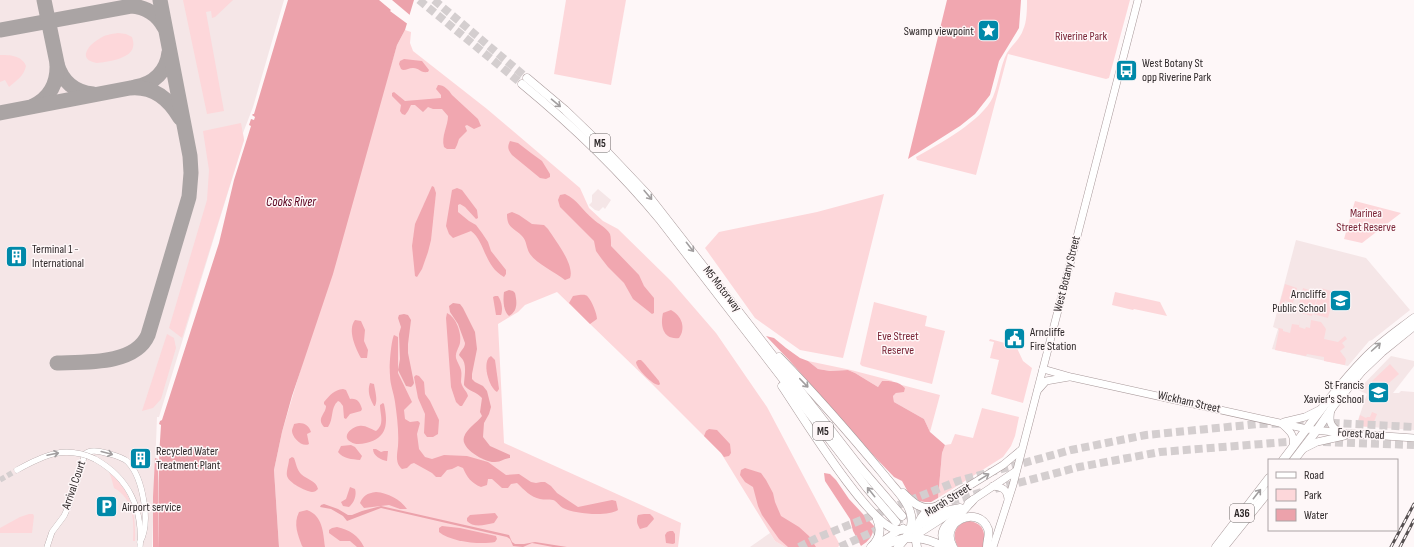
<svg xmlns="http://www.w3.org/2000/svg" width="1414" height="547" font-family="'Sofia Sans Condensed',sans-serif">
<style>
.built{fill:#f5e6e7}
.green{fill:#fdd7da}
.forest{fill:#f1a7b0}
.water{fill:#eca2ab}
.pier{fill:#fef7f8}
.lines{fill:none;stroke-linecap:round;stroke-linejoin:round}
.taxiway{stroke:#aaa4a4;stroke-width:15}
.minor-tunnel{stroke:#d4cecf;stroke-width:5.5;stroke-dasharray:5.5 3;stroke-linecap:butt}
.highway-tunnel{stroke:#d4cecf;stroke-width:8;stroke-dasharray:8 4;stroke-linecap:butt}
.minor-casing{stroke:#a8999a;stroke-width:6}
.major-casing{stroke:#a8999a;stroke-width:8}
.highway-casing{stroke:#a8999a;stroke-width:9}
.minor{stroke:#fff;stroke-width:5.5}
.major{stroke:#fff;stroke-width:7}
.highway{stroke:#fff;stroke-width:8}
.rail-casing{stroke:#565051;stroke-width:3}
.rail{stroke:#fef7f8;stroke-width:1.5;stroke-dasharray:4.5;stroke-linecap:butt}
.minor-bridge-casing{stroke:#a8999a;stroke-width:6;stroke-linecap:butt}
.minor-bridge{stroke:#fff;stroke-width:5.5}
.oneway{stroke:#a19e9f}
.labels{text-anchor:middle;dominant-baseline:central;stroke-width:3;stroke-linejoin:round;paint-order:stroke}
.shield{fill:#fef7f8;stroke:#6c6667;stroke-width:1}
.shield-label{font-size:11px;font-weight:bold;fill:#2e2829}
.poi-label{font-size:12px;fill:#2e2829;stroke:#fef7f8;text-anchor:start}
.park-label{font-size:12px;fill:#792436;stroke:#fef7f8}
.street-label{font-size:12px;fill:#2e2829;stroke:#fef7f8}
.water-label{font-size:13px;font-style:italic;fill:#59001d;stroke:#fef7f8}
</style>
<rect width="100%" height="100%" fill="#fef7f8"/>
<g class="built">
<polygon points="0,0 284,0 253,107 243,133 244,140 159,417 157,417 152,547 0,547"/>
<polygon points="598,189 611,200 605,209 603,207 599,211 595,210 589,205 592,202 592,195"/>
<polygon points="1296,240 1366,258 1410,310 1372,340 1369,341 1348,366 1272,349 1278,329 1273,327"/>
<polygon points="1391,356 1414,361 1414,366 1393,393 1399,393 1401,391 1414,392 1414,430 1356,426 1367,394 1358,390"/>
<polygon points="770,533 775,541 785,547 750,547"/>
</g>
<g class="green">
<polygon points="183,0 233,0 215,17 212,18 211,11 206,12 224,111 207,114"/>
<polygon points="566,0 626,0 611,85 554,74"/>
<path d="M1027,0h103l-21,78 -3,1 -98,-25 -32,121 -59,-15 -1,-3c23,-13 66,-36 77,-60 6,-14 7,-31 14,-44 5,-8 13,-14 16,-23 4,-8 4,-21 4,-30z"/>
<polygon points="405,30 411,32 410,43 413,51 487,109 580,188 589,208 603,221 618,229 671,281 716,333 767,407 840,545 838,547 785,547 775,541 721,453 651,383 557,292 525,305 518,312 498,324 504,443 681,523 678,547 279,547 274,470 282,432 397,45"/>
<path d="M118,33l8,1 6,3c1,3 2,7 1,10 -2,12 -27,15 -36,16 -20,-3 -9,-18 2,-24 5,-4 12,-5 19,-6z"/>
<path d="M0,55c9,0 22,0 26,11 -2,10 -10,15 -17,21l-4,-7 -5,2z"/>
<polygon points="241,123 244,140 182,338 169,328 207,200 209,170 203,131"/>
<polygon points="884,194 843,358 800,350 755,318 705,248 719,232 817,212"/>
<polygon points="1355,201 1401,213 1362,243 1344,239"/>
<polygon points="1285,284 1297,288 1293,303 1285,301 1283,308 1290,310 1290,312 1278,310"/>
<polygon points="1303,288 1318,293 1312,316 1297,312"/>
<polygon points="1320,288 1335,292 1328,318 1313,314"/>
<polygon points="1115,292 1160,302 1167,316 1134,309 1133,310 1112,305"/>
<polygon points="874,302 927,316 925,326 945,331 932,384 862,366 860,364"/>
<polygon points="1300,319 1299,327 1305,329 1306,327 1310,328 1311,320 1321,322 1326,329 1324,339 1338,342 1345,336 1347,339 1342,343 1345,347 1340,351 1346,359 1345,365 1324,361 1324,357 1307,354 1306,356 1275,350 1279,330 1278,329 1279,328 1283,329 1283,331 1290,333 1292,324 1299,325"/>
<polygon points="167,334 174,338 176,348 161,399 153,408 142,411"/>
<polygon points="990,339 1016,346 1023,361 1032,368 1023,403 991,394 999,360 990,358 994,342 989,341"/>
<polygon points="808,361 851,370 893,381 882,381 878,387 855,373 848,370 830,371 818,369"/>
<polygon points="1390,364 1399,374 1381,390 1372,381"/>
<polygon points="902,385 940,395 930,432 924,419 894,402 893,396 896,393 905,388"/>
<polygon points="982,408 1019,417 1015,436 1011,446 1003,457 938,498 942,453 945,445 951,444 955,434 973,438"/>
<polygon points="1372,412 1377,414 1372,427 1357,426 1360,415 1366,418 1367,417 1370,417"/>
<path d="M109,473c22,15 27,42 26,68h-2c1,-21 1,-42 -19,-53l-3,-11z"/>
<polygon points="29,514 33,514 34,516 32,533 0,533 0,528 20,517"/>
</g>
<g class="forest">
<polygon points="947,0 1021,0 1019,28 999,61 990,95 975,114 960,126 908,159"/>
<path d="M404,59l18,2 7,9 -1,2c-9,1 -8,-4 -15,-4 -4,0 -6,2 -10,2l-2,-1 -2,-5 1,-3z"/>
<path d="M438,85c6,0 11,5 14,10l26,24 3,7 -7,3 -7,-4 -2,1 2,5 -8,8 -2,6 -2,4h-8l-3,-2c-3,-11 4,-21 4,-31l-6,-7h-9l-5,-2 -5,5 -8,-7h-4l-3,6 -3,4 -3,-1 -2,-3 1,-6 -9,-9v-3l2,-1 11,9 36,-3v-3l-5,-6z"/>
<path d="M510,141l8,2 13,10 11,8 8,13v3l-4,2 -6,-1 -28,-23c-4,-5 -5,-8 -2,-14z"/>
<polygon points="432,186 434,187 436,193 431,240 428,252 422,269 417,277 415,276 412,246 415,224"/>
<path d="M457,188l5,2 15,20 1,8 -2,1 -11,-12 -5,-3 -2,1v7l11,9 7,4 6,8 6,9 3,9 15,19v4l-2,3c-20,-11 -19,-36 -33,-46l-18,7 -4,-4 -3,-8 6,-36z"/>
<path d="M565,194c12,5 18,17 28,25 5,5 13,8 17,15 1,3 1,8 1,12l28,29 5,11 10,12v15l-2,1 -19,-15 -9,-16 -16,-16 -7,-9 -5,-7 -2,-10 -34,-34 -2,-7 2,-5z"/>
<path d="M512,212l7,3 13,9 12,1 4,4c7,11 27,36 22,49l-5,2c-10,-8 -28,-16 -35,-26 -4,-6 -3,-13 -8,-18 -8,-9 -15,-7 -15,-22z"/>
<path d="M579,295c3,0 7,-1 9,2 4,4 9,17 9,22l-7,5 -21,-21 4,-7z"/>
<path d="M495,296h3c4,6 5,14 3,19h-5l-3,-18z"/>
<path d="M671,310c11,6 15,18 8,28 -16,2 -19,-12 -16,-25z"/>
<path d="M447,313c9,4 15,20 13,30 -1,5 -5,9 -4,15 1,4 4,8 5,12 1,4 0,8 0,12 1,6 6,9 7,14l-6,10h-2l-4,-4 -5,-15 -5,-69z"/>
<path d="M355,320l6,1 4,9 -1,11 4,9 -1,8h-6c-5,-9 -14,-28 -6,-38z"/>
<path d="M394,335l4,2v36l14,29 -8,8 1,9 5,3 8,-1 2,2 -3,11 2,15 6,8 7,2 12,-4 23,1 21,6 18,13 13,-1 12,8 5,1 5,-1h4l6,4 6,7 21,14 34,-7 4,1 2,9c-10,7 -44,4 -55,-2 -4,-2 -6,-7 -10,-8 -4,-1 -9,0 -13,-1 -9,-2 -16,-9 -23,-16l-6,1 -3,4h-6l-10,-9h-4l-1,6 -6,2c-10,-4 -14,-10 -18,-19l-5,-2 -6,3 -5,1 -6,7h-5l-4,-4 -18,-10 -3,1 -4,4 -5,1c-7,-6 -5,-14 -4,-23 1,-14 -1,-30 -3,-44 -1,-9 -5,-17 -5,-27 -1,-8 1,-34 4,-40z"/>
<path d="M766,336l8,2 12,10 14,10 8,3 10,8 12,2 18,-1 7,3 23,14 4,-6c8,0 17,0 23,7l-1,4 -8,1 -3,3 1,6 30,17 6,13 15,13 -3,8 -4,45 -7,4h-6l-6,-1 -11,-9 -6,-11 -8,-4 -20,-21 -85,-96z"/>
<path d="M491,356l4,4 4,29 -2,3c-8,-4 -16,-31 -6,-36z"/>
<path d="M638,360h3l3,3 15,18 1,3 -1,1c-7,0 -23,-17 -23,-23z"/>
<polygon points="416,375 419,376 424,382 425,394 430,401 439,420 438,434 433,437 427,437 424,433 425,414 418,398 414,377"/>
<path d="M370,383l4,1c1,7 4,16 1,22h-1c-4,-7 -7,-15 -4,-23z"/>
<path d="M343,389l3,1 4,9c7,-1 10,3 12,10l-1,2 -11,3 -4,5 -2,-1 -1,-12 -3,-4 -2,-1c-8,7 -4,18 -10,26h-4c-8,-9 2,-13 2,-21l-2,-2v-2c6,-7 10,-12 19,-13z"/>
<path d="M383,403l1,1c4,19 4,34 -18,39 -5,1 -11,2 -15,-1 -10,-5 0,-15 8,-16 7,-1 11,3 17,5 9,-7 4,-16 4,-26z"/>
<path d="M299,423c6,0 10,3 12,9l-4,2 2,10c-7,4 -17,-7 -17,-13 0,-2 2,-6 2,-7z"/>
<polygon points="709,429 717,430 730,444 731,453 729,456 724,457 721,453 704,436 706,431"/>
<path d="M351,445l4,2 7,9 -2,4c-8,-1 -17,-1 -22,-8l3,-6z"/>
<path d="M373,449h3l5,3 3,-1h4l-1,10c-6,-1 -14,-5 -14,-12z"/>
<path d="M292,457l2,1c2,5 3,12 7,16 6,6 15,6 17,15 -2,2 -3,3 -6,3 -7,-1 -23,-9 -25,-16 -1,-5 2,-12 2,-17z"/>
<polygon points="155,458 158,459 158,510 159,547 153,547 153,497"/>
<polygon points="745,468 761,473 766,480 773,493 775,502 781,516 799,527 809,536 816,547 788,547 779,539 762,515 758,506 753,487 745,482 740,475 741,470"/>
<path d="M824,473l6,1 6,6 13,19 25,27c-1,10 -5,15 -13,20l-8,-15 -3,-12 -25,-38z"/>
<path d="M350,487l5,2c2,6 -1,14 -6,18l-6,-1 -2,-4 5,-3z"/>
<path d="M376,492c12,1 24,7 31,17h-7l-11,-4 -25,3 -4,-5c3,-7 7,-10 16,-11z"/>
<path d="M307,510c16,6 16,22 18,37h-22l-1,-1c-4,-11 -9,-22 -3,-34z"/>
<path d="M495,513l3,4 -4,6c-9,2 -21,5 -27,-2v-3l3,-3z"/>
<path d="M644,514h6l3,3 1,2 -7,8 -7,2c-3,-5 -4,-8 -2,-14z"/>
<path d="M970,521c15,3 15,13 14,26h-26c-7,-12 -3,-24 12,-26z"/>
<path d="M442,526l18,2 36,8 1,3 -2,3c-14,3 -44,0 -56,-10v-4z"/>
<path d="M337,527c13,3 21,8 27,20h-7l-7,-6h-10l-11,-8v-3l3,-2z"/>
<polygon points="670,531 673,531 675,534 675,543 673,544 666,543 665,535 667,532"/>
</g>
<g class="water">
<path d="M288,0h126l-9,30 -8,15 -64,229 -41,122 -10,36 -8,38 5,77h-120c-1,-41 -1,-81 2,-122l-2,-1 1,-3 2,-1 57,-177 15,-63 17,-54 -2,-1 2,-6 3,1 1,-3 -3,-2 1,-1h1z"/>
<path d="M509,290l4,1 2,2c2,9 3,18 -6,23 -6,-5 -6,-17 -5,-24z"/>
<path d="M453,303l7,1 3,4 12,24 2,17 -5,25v5l3,3 8,4 4,5 4,16 -2,7 -5,9 -1,14 7,9 20,9v3c-5,0 -9,4 -15,4 -9,1 -35,-13 -31,-25 3,-9 13,-14 18,-21l-2,-4 2,-14c-5,-6 -14,-7 -18,-13 0,-7 3,-18 -1,-25 -1,-2 -3,-3 -4,-5 2,-5 6,-7 6,-12l-7,-19 -8,-12 -1,-6z"/>
<polygon points="404,314 408,315 411,320 408,344 408,353 414,383 413,385 411,387 406,386 398,370 400,359 399,334 401,327 398,318 399,315"/>
<polygon points="324,504 338,509 348,515 352,515 362,511 381,506 509,535 512,542 515,544 524,544 535,542 567,547 553,547 532,543 523,547 513,546 510,539 507,537 381,508 347,521 343,516 331,509 320,507 321,505"/>
</g>
<polygon class="pier" points="379,0 392,0 411,16 409,25 390,11 391,10"/>
<g class="lines">
<g class="taxiway">
<path d="M0,30l131,-24c15,1 26,8 33,21"/>
<path d="M57,64c5,17 18,28 36,30"/>
<path d="M135,87c19,-3 32,-16 34,-35"/>
<path d="M33,106c17,-8 25,-24 24,-43l-13,-63"/>
<path d="M0,113l130,-25c24,-2 39,11 50,30"/>
<path d="M57,363c28,-1 78,2 91,-28l41,-138 2,-24 -1,-17 -30,-156"/>
</g>
<polyline class="minor-tunnel" points="0,480 17,470"/>
<g class="highway-tunnel">
<polyline points="419,0 522,84"/>
<polyline points="434,0 527,78"/>
<polyline points="1323,442 1414,445"/>
<polyline points="995,489 1079,467 1160,452 1299,441"/>
<polyline points="799,547 819,537 958,481 1071,450 1146,435 1258,424 1334,423 1414,427"/>
<polyline points="840,547 916,512 982,492"/>
</g>
<defs>
<g id="minor">
<path d="M95,459c34,19 48,50 45,88"/>
<path d="M47,547l5,-15 12,-16 5,-11 16,-51c5,-5 14,-3 21,-1 7,2 17,4 22,9 15,16 23,61 12,80"/>
</g>
<g id="major">
<polyline points="1043,369 1071,377 1307,429 1342,433 1414,438"/>
<polyline points="1038,390 1046,381 1069,377"/>
<path d="M1331,409c-2,12 -2,17 9,23"/>
<polyline points="1284,422 1305,417 1321,409"/>
<path d="M1282,424c8,7 13,11 11,23"/>
<polyline points="1303,449 1317,442 1344,436"/>
<path d="M993,486c9,1 14,3 15,13"/>
<polyline points="968,503 1016,471"/>
<polyline points="930,510 1003,465 1021,450"/>
<polyline points="912,538 957,509"/>
<polyline points="873,547 903,528"/>
<polyline points="993,547 1013,485 1138,0"/>
</g>
<g id="highway">
<polyline points="527,78 565,110 592,136 647,194 859,466 902,516"/>
<path d="M522,84c51,42 97,86 139,137l206,267 29,34"/>
<path d="M779,357c37,38 71,77 105,118 9,12 24,25 27,40 3,14 -5,23 -13,32"/>
<path d="M782,386c17,25 89,143 116,144 20,1 27,-11 44,-18 5,-2 12,-3 18,-4"/>
<path d="M1283,460c26,-34 51,-70 81,-101 15,-16 33,-28 50,-41"/>
<polyline points="1294,460 1317,430 1334,405 1362,371 1382,352 1414,326"/>
<path d="M903,493c9,9 18,18 32,14"/>
<path d="M871,547c9,-8 11,-17 6,-28"/>
<path d="M883,547c20,-13 41,-11 61,0"/>
<path d="M917,547c-3,-13 -1,-24 8,-34"/>
<path d="M946,547c-10,-17 2,-24 14,-33 4,-4 9,-10 13,-14"/>
<path d="M953,547c-15,-26 26,-43 35,-18 2,6 -1,11 -1,18"/>
<polyline points="1216,547 1269,478"/>
<polyline points="1224,547 1269,491"/>
</g>
</defs>
<use href="#minor" class="minor-casing"/>
<use href="#major" class="major-casing"/>
<use href="#highway" class="highway-casing"/>
<use href="#minor" class="minor"/>
<use href="#major" class="major"/>
<use href="#highway" class="highway"/>
<defs>
<g id="rail">
<polyline points="1391,547 1414,504"/>
<polyline points="1400,547 1414,520"/>
</g>
</defs>
<use href="#rail" class="rail-casing"/>
<use href="#rail" class="rail"/>
<defs>
<path id="minor-bridge" d="M17,470c27,-15 48,-25 78,-11"/>
</defs>
<use href="#minor-bridge" class="minor-bridge-casing"/>
<use href="#minor-bridge" class="minor-bridge"/>
</g>
<defs><path id="oneway-shaft" d="M-6 0H5M1.5-3L5.5 0L1.5 3" fill="none" stroke-width="1.6" stroke-linecap="round" stroke-linejoin="round"/></defs>
<g class="oneway">
<use href="#oneway-shaft" transform="translate(556 103) rotate(40)"/>
<use href="#oneway-shaft" transform="translate(648 195) rotate(50)"/>
<use href="#oneway-shaft" transform="translate(690 247) rotate(52)"/>
<use href="#oneway-shaft" transform="translate(1376 347) rotate(-42)"/>
<use href="#oneway-shaft" transform="translate(804 383) rotate(46)"/>
<use href="#oneway-shaft" transform="translate(107 453) rotate(15)"/>
<use href="#oneway-shaft" transform="translate(53 454) rotate(-12)"/>
<use href="#oneway-shaft" transform="translate(984 477) rotate(-32)"/>
<use href="#oneway-shaft" transform="translate(871 492) rotate(-129)"/>
<use href="#oneway-shaft" transform="translate(1257 494) rotate(-52)"/>
</g>
<defs>
<symbol id="sight-square" viewBox="-11 -11 22 22"><rect x="-9" y="-9" width="18" height="18" rx="4" fill="#0089a9" stroke="#fef7f8"/><path d="M0-6L1.8-2.2L6-1.7L2.9 1.2L3.7 5.4L0 3.3L-3.7 5.4L-2.9 1.2L-6-1.7L-1.8-2.2Z" fill="#fff"/></symbol>
<symbol id="bus-square" viewBox="-11 -11 22 22"><rect x="-9" y="-9" width="18" height="18" rx="4" fill="#0089a9" stroke="#fef7f8"/><path d="M-5-6H5V4H4V6H2V4H-2V6H-4V4H-5ZM-3.5-4V0h7V-4ZM-3.5 1.2v1.5H-2V1.2ZM2 1.2v1.5H3.5V1.2Z" fill="#fff"/></symbol>
<symbol id="building-square" viewBox="-11 -11 22 22"><rect x="-9" y="-9" width="18" height="18" rx="4" fill="#0089a9" stroke="#fef7f8"/><path d="M-4-6H4V6H1V3H-1V6H-4ZM-2.5-4.3h1.7v1.8h-1.7ZM.8-4.3h1.7v1.8H.8ZM-2.5-1h1.7V.8h-1.7ZM.8-1h1.7V.8H.8Z" fill="#fff"/></symbol>
<symbol id="school-square" viewBox="-11 -11 22 22"><rect x="-9" y="-9" width="18" height="18" rx="4" fill="#0089a9" stroke="#fef7f8"/><path d="M0-5L7-2L0 1L-7-2ZM-4 1L0 2.5L4 1V4Q0 6-4 4Z" fill="#fff"/></symbol>
<symbol id="civic-square" viewBox="-11 -11 22 22"><rect x="-9" y="-9" width="18" height="18" rx="4" fill="#0089a9" stroke="#fef7f8"/><path d="M-.6-6.5H3V-4.5H.6V-3L4-1V1h2V6H-6V1h2V-1L-.6-3ZM-1.2 2.5V6h2.4V2.5Z" fill="#fff"/></symbol>
<symbol id="parking-square" viewBox="-11 -11 22 22"><rect x="-9" y="-9" width="18" height="18" rx="4" fill="#0089a9" stroke="#fef7f8"/><path d="M-3.5-5.5H1a3.5 3.5 0 0 1 0 7H-1V5.5H-3.5ZM-1-3.4V-.6H.8a1.4 1.4 0 0 0 0-2.8Z" fill="#fff"/></symbol>
</defs>
<g fill-rule="evenodd">
<use href="#sight-square" x="976" y="18" width="25" height="25"/>
<use href="#bus-square" x="1114" y="58" width="25" height="25"/>
<use href="#building-square" x="4" y="244" width="25" height="25"/>
<use href="#school-square" x="1328" y="288" width="25" height="25"/>
<use href="#civic-square" x="1002" y="326" width="25" height="25"/>
<use href="#school-square" x="1366" y="380" width="25" height="25"/>
<use href="#building-square" x="128" y="446" width="25" height="25"/>
<use href="#parking-square" x="94" y="494" width="25" height="25"/>
</g>
<g class="labels">
<g class="shield">
<rect x="590" y="134" width="20" height="18" rx="3"/>
<rect x="813" y="422" width="20" height="18" rx="3"/>
<rect x="1230" y="504" width="24" height="18" rx="3"/>
</g>
<g class="shield-label">
<text x="600" y="143">M5</text>
<text x="823" y="431">M5</text>
<text x="1242" y="513">A36</text>
</g>
<g class="poi-label">
<text x="974" y="31" text-anchor="end">Swamp viewpoint</text>
<text x="1142" y="63">West Botany St<tspan x="1142" dy="14">opp Riverine Park</tspan></text>
<text x="32" y="249">Terminal 1 -<tspan x="32" dy="14">International</tspan></text>
<text x="1326" y="294" text-anchor="end">Arncliffe<tspan x="1326" dy="14">Public School</tspan></text>
<text x="1030" y="332">Arncliffe<tspan x="1030" dy="14">Fire Station</tspan></text>
<text x="1364" y="385" text-anchor="end">St Francis<tspan x="1364" dy="14">Xavier's School</tspan></text>
<text x="156" y="451">Recycled Water<tspan x="156" dy="14">Treatment Plant</tspan></text>
<text x="122" y="507">Airport service</text>
</g>
<g class="park-label">
<text x="1081" y="36">Riverine Park</text>
<text x="1366" y="213">Marinea<tspan x="1366" dy="14">Street Reserve</tspan></text>
<text x="898" y="336">Eve Street<tspan x="898" dy="14">Reserve</tspan></text>
</g>
<g class="street-label">
<text transform="translate(1067 274) rotate(-76)">West Botany Street</text>
<text transform="translate(722 289) rotate(52)">M5 Motorway</text>
<text transform="translate(1189 402) rotate(13)">Wickham Street</text>
<text transform="translate(1361 434) rotate(4)">Forest Road</text>
<text transform="translate(74 485) rotate(-71)">Arrival Court</text>
<text transform="translate(948 500) rotate(-32)">Marsh Street</text>
</g>
<g class="water-label">
<text x="291" y="202">Cooks River</text>
</g>
</g>
<rect x="1268" y="459" width="130" height="72" fill="#fef7f8" stroke="#aba4a5"/>
<rect x="1276" y="472" width="20" height="6" fill="#ffffff" stroke="#aba4a5"/>
<text x="1304" y="479" font-size="12" fill="#2e2829">Road</text>
<rect x="1276" y="489" width="20" height="12" fill="#fdd7da" stroke="#aba4a5"/>
<text x="1304" y="499" font-size="12" fill="#2e2829">Park</text>
<rect x="1276" y="509" width="20" height="12" fill="#eca2ab" stroke="#aba4a5"/>
<text x="1304" y="519" font-size="12" fill="#2e2829">Water</text>
</svg>
